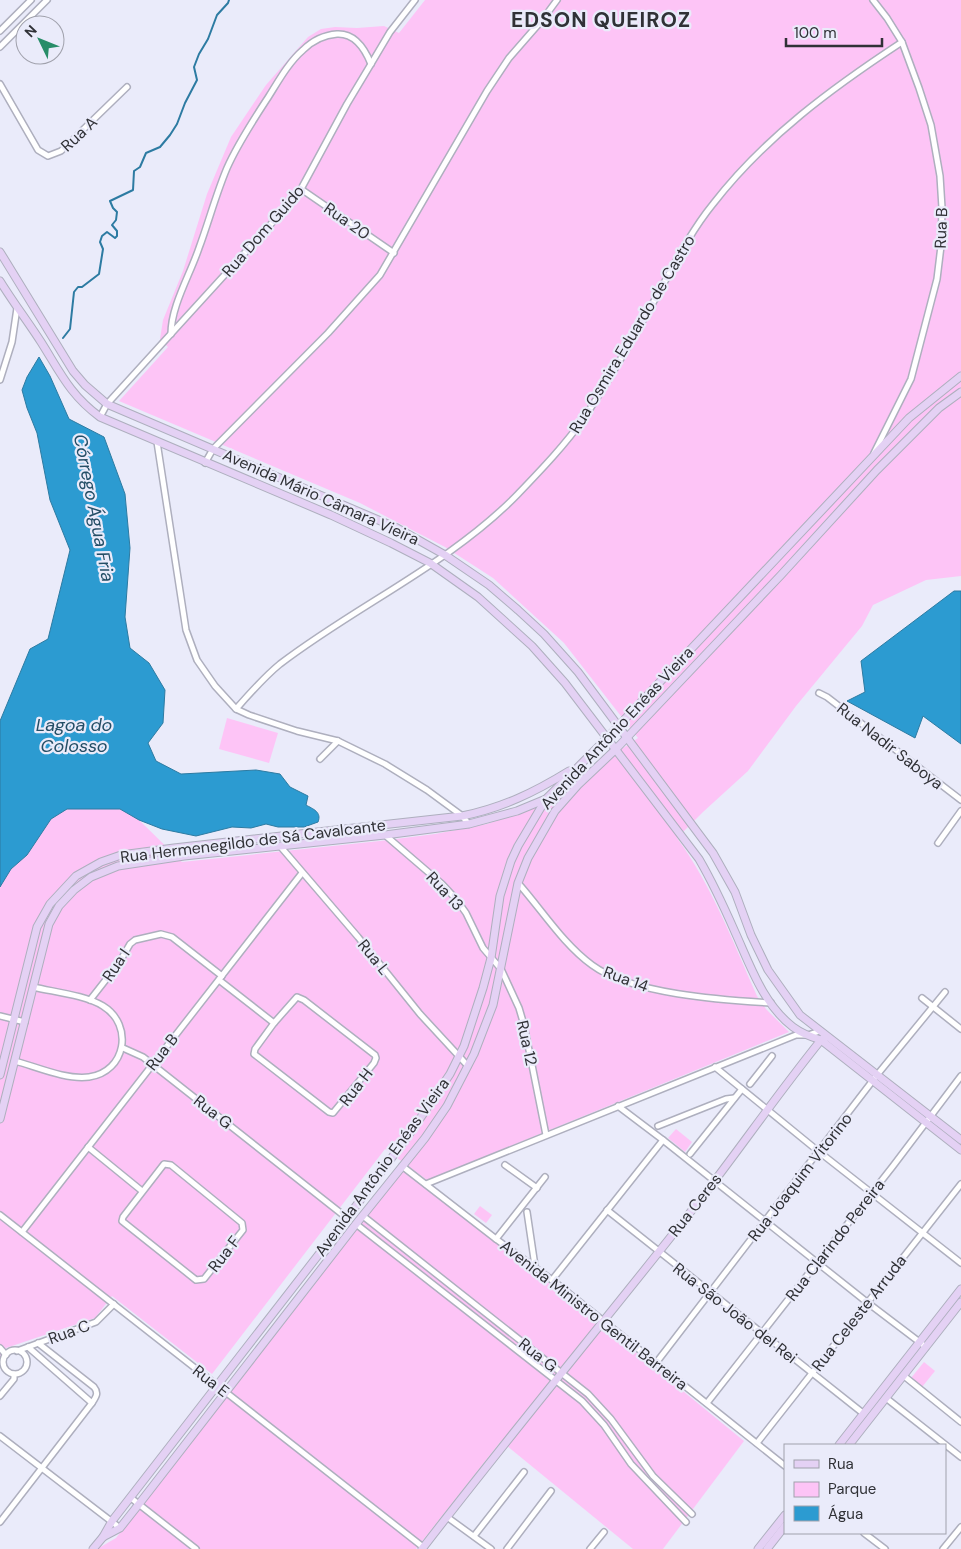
<svg xmlns="http://www.w3.org/2000/svg" width="961" height="1549" font-family="'DM Sans',sans-serif">
<style>
.green{fill:#fdc4f6}
.water{fill:#2c9bd1;stroke:#2d7ba2}
.lines{fill:none;stroke-linecap:round;stroke-linejoin:round}
.stream{stroke:#2d7ba2;stroke-width:2}
.street-casing{stroke:#aeafbe;stroke-width:8}
.secondary-casing{stroke:#aeafbe;stroke-width:9}
.street{stroke:#fff;stroke-width:5}
.secondary{stroke:#e4d1f4;stroke-width:7}
.labels{text-anchor:middle;dominant-baseline:central;stroke-width:4.5;stroke-linejoin:round;paint-order:stroke}
.street-label{font-size:16px;fill:#303136;stroke:#eaebfa}
.water-label{font-size:18px;font-style:italic;fill:#244e66;stroke:#eaebfa}
.district-label{font-size:21px;font-weight:bold;letter-spacing:1px;fill:#303136;stroke:#eaebfa}
</style>
<rect width="100%" height="100%" fill="#eaebfa"/>
<g class="green">
<path d="M425,0h536v576l-35,4 -53,25 -11,21 -66,80 -48,65 -45,41 -26,26c35,48 56,104 80,158l9,13 23,23 -362,148 -42,-31 -173,225 -100,-78 -17,22 -89,30 -6,10v-471l11,-18 16,-14 24,-36 16,-10h53l19,11 43,42 198,-21 55,-7 52,-10 48,-17 103,-69 -74,-95 -71,-65 -48,-31 -85,-44 -241,-102 49,-54 -8,-8 3,-19 20,-49 24,-77 24,-57 35,-52 42,-48 13,-8 14,-2 22,1 27,-2 15,7z"/>
<polygon points="227,718 278,733 269,763 219,749"/>
<polygon points="676,1129 692,1142 685,1152 668,1138"/>
<polygon points="402,1169 596,1320 744,1441 663,1549 633,1549 501,1441 416,1549 97,1549 116,1538 228,1392"/>
<polygon points="480,1206 492,1215 486,1223 474,1214"/>
<polygon points="924,1362 935,1371 922,1387 911,1378"/>
</g>
<g class="water">
<path d="M39,357l11,19 19,43 35,18 21,57 5,54 -5,69 5,31 19,15 16,27 -2,33 -15,20 8,18 25,13 75,-4 24,4 10,13 18,9 -2,9c7,4 16,7 12,17l-14,5h-26l-12,-3 -15,4 -19,-1 -36,9 -34,-7 -23,-9 -19,-11h-53l-16,10 -24,36 -16,14 -11,18v-166l30,-72 18,-10 22,-89 -20,-50 -13,-67 -10,-25 -5,-18 5,-13z"/>
<polygon points="954,591 961,591 961,744 923,716 915,738 847,701 865,692 861,661"/>
</g>
<g class="lines">
<polyline class="stream" points="63,338 70,329 74,292 78,287 82,287 99,274 103,249 100,242 102,236 107,232 115,238 117,236 117,231 112,225 116,220 117,212 113,208 110,201 133,190 134,171 140,167 146,153 160,147 170,135 177,124 185,103 197,80 194,67 199,54 208,39 217,15 228,3 229,0"/>
<defs>
<g id="street">
<polyline points="873,0 887,18 902,42 919,88 931,125 940,176 942,208 941,246 937,279 911,379 874,453"/>
<polyline points="0,31 31,0"/>
<polyline points="0,47 47,0"/>
<polyline points="0,84 38,150 48,156 61,151 127,87"/>
<polyline points="301,189 394,253"/>
<path d="M171,334c0,-28 19,-59 28,-86 10,-27 17,-54 28,-80 11,-25 27,-49 42,-72 10,-16 20,-34 34,-46 9,-9 21,-15 34,-16 18,-1 28,15 34,30"/>
<polyline points="0,380 12,342 17,308"/>
<polyline points="100,417 107,404 271,224 301,189 347,104 371,64 390,32 415,0"/>
<polyline points="157,442 186,630 197,660 215,686 236,709 249,715 297,731 338,741 385,764 427,790 461,815 469,824"/>
<polyline points="205,463 213,449 328,333 380,275 487,91 509,58 543,19 557,0"/>
<polyline points="819,693 827,697 961,800"/>
<path d="M236,709c14,-16 28,-32 44,-45 77,-59 170,-100 238,-170 23,-24 47,-49 66,-76 27,-40 50,-82 74,-124 17,-31 33,-63 55,-90 52,-67 119,-116 189,-162"/>
<polyline points="320,759 338,741"/>
<polyline points="385,835 442,884 456,899 466,913 483,948 501,969 519,1008 524,1025 546,1135"/>
<polyline points="938,843 961,811"/>
<polyline points="280,846 358,937 420,1014 468,1066"/>
<path d="M518,883c24,27 45,61 74,82 39,29 130,35 179,38"/>
<polyline points="219,980 274,1023"/>
<polygon points="297,997 304,1000 375,1055 376,1058 374,1063 333,1113 329,1112 254,1054 255,1049 274,1023"/>
<polyline points="922,998 961,1029"/>
<polyline points="90,1000 119,963 130,944 135,940 161,934 172,937 222,976"/>
<polyline points="0,1016 25,1022"/>
<polyline points="123,1048 143,1057 347,1218"/>
<path d="M15,1061c22,6 51,19 74,16 37,-5 45,-52 14,-71 -18,-11 -49,-14 -70,-19"/>
<polyline points="715,1067 818,1151 961,1263"/>
<polyline points="750,1084 772,1056"/>
<polyline points="618,1106 663,1140 868,1303 926,1347"/>
<polyline points="658,1126 726,1099 734,1098"/>
<polyline points="88,1147 142,1191"/>
<polyline points="690,1154 742,1089"/>
<polygon points="164,1164 171,1165 242,1223 243,1230 204,1279 196,1280 122,1221 123,1217"/>
<polyline points="505,1165 537,1188"/>
<polyline points="402,1166 496,1239 552,1280 785,1466"/>
<polyline points="426,1184 796,1035 808,1035 820,1031"/>
<polyline points="607,1210 864,1414"/>
<polyline points="527,1212 535,1266"/>
<polyline points="0,1215 423,1547"/>
<polyline points="363,1216 588,1394 611,1419 653,1476 692,1514"/>
<polyline points="356,1224 582,1401 604,1425 631,1464 686,1522"/>
<polyline points="22,1232 302,873"/>
<polyline points="496,1239 545,1177"/>
<polyline points="552,1280 663,1140"/>
<polyline points="28,1347 92,1403"/>
<polyline points="0,1348 6,1355"/>
<circle cx="15" cy="1362" r="12"/>
<polyline points="17,1351 96,1322 114,1304"/>
<polyline points="656,1363 877,1075 945,992"/>
<polyline points="904,1376 961,1422"/>
<polyline points="0,1396 14,1379 14,1374"/>
<polyline points="886,1398 961,1457"/>
<polyline points="707,1403 893,1166 961,1076"/>
<polyline points="0,1436 120,1528"/>
<polyline points="757,1443 961,1184"/>
<polyline points="131,1498 196,1549"/>
<polyline points="447,1517 491,1549"/>
<path d="M0,1522l92,-119c4,-6 7,-10 2,-16l-56,-44"/>
<polyline points="864,1533 885,1549"/>
<polyline points="474,1536 524,1472"/>
<polyline points="507,1549 551,1491"/>
<polyline points="590,1549 604,1532"/>
<polyline points="943,1549 961,1527"/>
</g>
<g id="secondary">
<polyline points="0,252 73,371 85,385 107,404 397,528 445,555 489,585 518,610 544,634 578,672 713,853 735,892 751,935 768,970 800,1015 961,1140"/>
<path d="M0,281c13,21 28,41 41,61 19,30 29,53 59,75l231,98 60,28 39,20 48,34 54,49 33,37 134,176c14,24 25,48 36,73 15,33 28,72 58,95 8,6 18,10 28,13l140,110"/>
<path d="M0,1075l37,-148 13,-23 26,-28 25,-14 20,-7 53,-7 288,-32c40,-8 73,-24 107,-45"/>
<polyline points="0,1119 49,924 59,906 74,890 91,877 118,866 184,856 385,835 469,824 517,811 546,799"/>
<polyline points="839,1445 961,1289"/>
<polyline points="849,1445 961,1302"/>
<polyline points="103,1537 120,1528 139,1504 356,1224 425,1138 447,1106 474,1054 493,1005 518,883 528,858 555,811 578,785 616,749 781,575 877,470 939,408 961,392"/>
<polyline points="93,1549 103,1537 112,1521 347,1218 413,1129 450,1074 464,1046 483,988 491,958 500,896 511,861 518,846 546,799 608,737 909,418 961,376"/>
<path d="M422,1549c91,-118 186,-232 278,-349 41,-53 79,-108 121,-160l4,-2"/>
<polyline points="758,1549 785,1515"/>
<polyline points="767,1549 785,1526"/>
</g>
</defs>
<use href="#street" class="street-casing"/>
<use href="#secondary" class="secondary-casing"/>
<use href="#street" class="street"/>
<use href="#secondary" class="secondary"/>
</g>
<g class="labels">
<g class="street-label">
<text transform="translate(79 134) rotate(-43)">Rua A</text>
<text transform="translate(347 221) rotate(35)">Rua 20</text>
<text transform="translate(941 228) rotate(-88)">Rua B</text>
<text transform="translate(263 231) rotate(-49)">Rua Dom Guido</text>
<text transform="translate(632 334) rotate(-59)">Rua Osmira Eduardo de Castro</text>
<text transform="translate(321 497) rotate(24)">Avenida Mário Câmara Vieira</text>
<text transform="translate(617 728) rotate(-47)">Avenida Antônio Enéas Vieira</text>
<text transform="translate(890 746) rotate(38)">Rua Nadir Saboya</text>
<text transform="translate(253 841) rotate(-7)">Rua Hermenegildo de Sá Cavalcante</text>
<text transform="translate(445 891) rotate(47)">Rua 13</text>
<text transform="translate(374 957) rotate(51)">Rua L</text>
<text transform="translate(116 965) rotate(-56)">Rua I</text>
<text transform="translate(626 979) rotate(20)">Rua 14</text>
<text transform="translate(527 1043) rotate(78)">Rua 12</text>
<text transform="translate(162 1052) rotate(-52)">Rua B</text>
<text transform="translate(356 1087) rotate(-52)">Rua H</text>
<text transform="translate(213 1112) rotate(38)">Rua G</text>
<text transform="translate(382 1167) rotate(-54)">Avenida Antônio Enéas Vieira</text>
<text transform="translate(800 1177) rotate(-52)">Rua Joaquim Vitorino</text>
<text transform="translate(695 1205) rotate(-52)">Rua Ceres</text>
<text transform="translate(835 1240) rotate(-52)">Rua Clarindo Pereira</text>
<text transform="translate(224 1254) rotate(-52)">Rua F</text>
<text transform="translate(735 1313) rotate(38)">Rua São João del Rei</text>
<text transform="translate(859 1313) rotate(-52)">Rua Celeste Arruda</text>
<text transform="translate(594 1315) rotate(38)">Avenida Ministro Gentil Barreira</text>
<text transform="translate(69 1332) rotate(-20)">Rua C</text>
<text transform="translate(538 1355) rotate(38)">Rua G</text>
<text transform="translate(211 1381) rotate(38)">Rua E</text>
</g>
<g class="water-label">
<text transform="translate(94 508) rotate(79)">Córrego Água Fria</text>
<text x="74" y="725">Lagoa do<tspan x="74" dy="21">Colosso</tspan></text>
</g>
<g class="district-label">
<text x="601" y="20">EDSON QUEIROZ</text>
</g>
</g>
<rect x="784" y="1444" width="162" height="90" fill="#eaebfa" stroke="#a0a1ac"/>
<rect x="794" y="1460" width="25" height="8" fill="#e4d1f4" stroke="#a0a1ac"/>
<text x="828" y="1469" font-size="15" fill="#303136">Rua</text>
<rect x="794" y="1482" width="25" height="15" fill="#fdc4f6" stroke="#a0a1ac"/>
<text x="828" y="1494" font-size="15" fill="#303136">Parque</text>
<rect x="794" y="1506" width="25" height="15" fill="#2c9bd1" stroke="#a0a1ac"/>
<text x="828" y="1519" font-size="15" fill="#303136">Água</text>
<g transform="translate(40 40) rotate(313)"><circle r="24" fill="#eaebfa" stroke="#a0a1ac"/>
<path d="M0-4L9 19L0 12L-9 19Z" fill="#278d68"/>
<text y="-8" font-size="14" font-weight="bold" text-anchor="middle" fill="#303136">N</text>
</g>
<path d="M786 38v8h96v-8" fill="none" stroke="#303136" stroke-width="2.5"/>
<text x="794" y="38" font-size="15" fill="#303136" stroke="#eaebfa" stroke-width="4" paint-order="stroke">100 m</text>
</svg>
